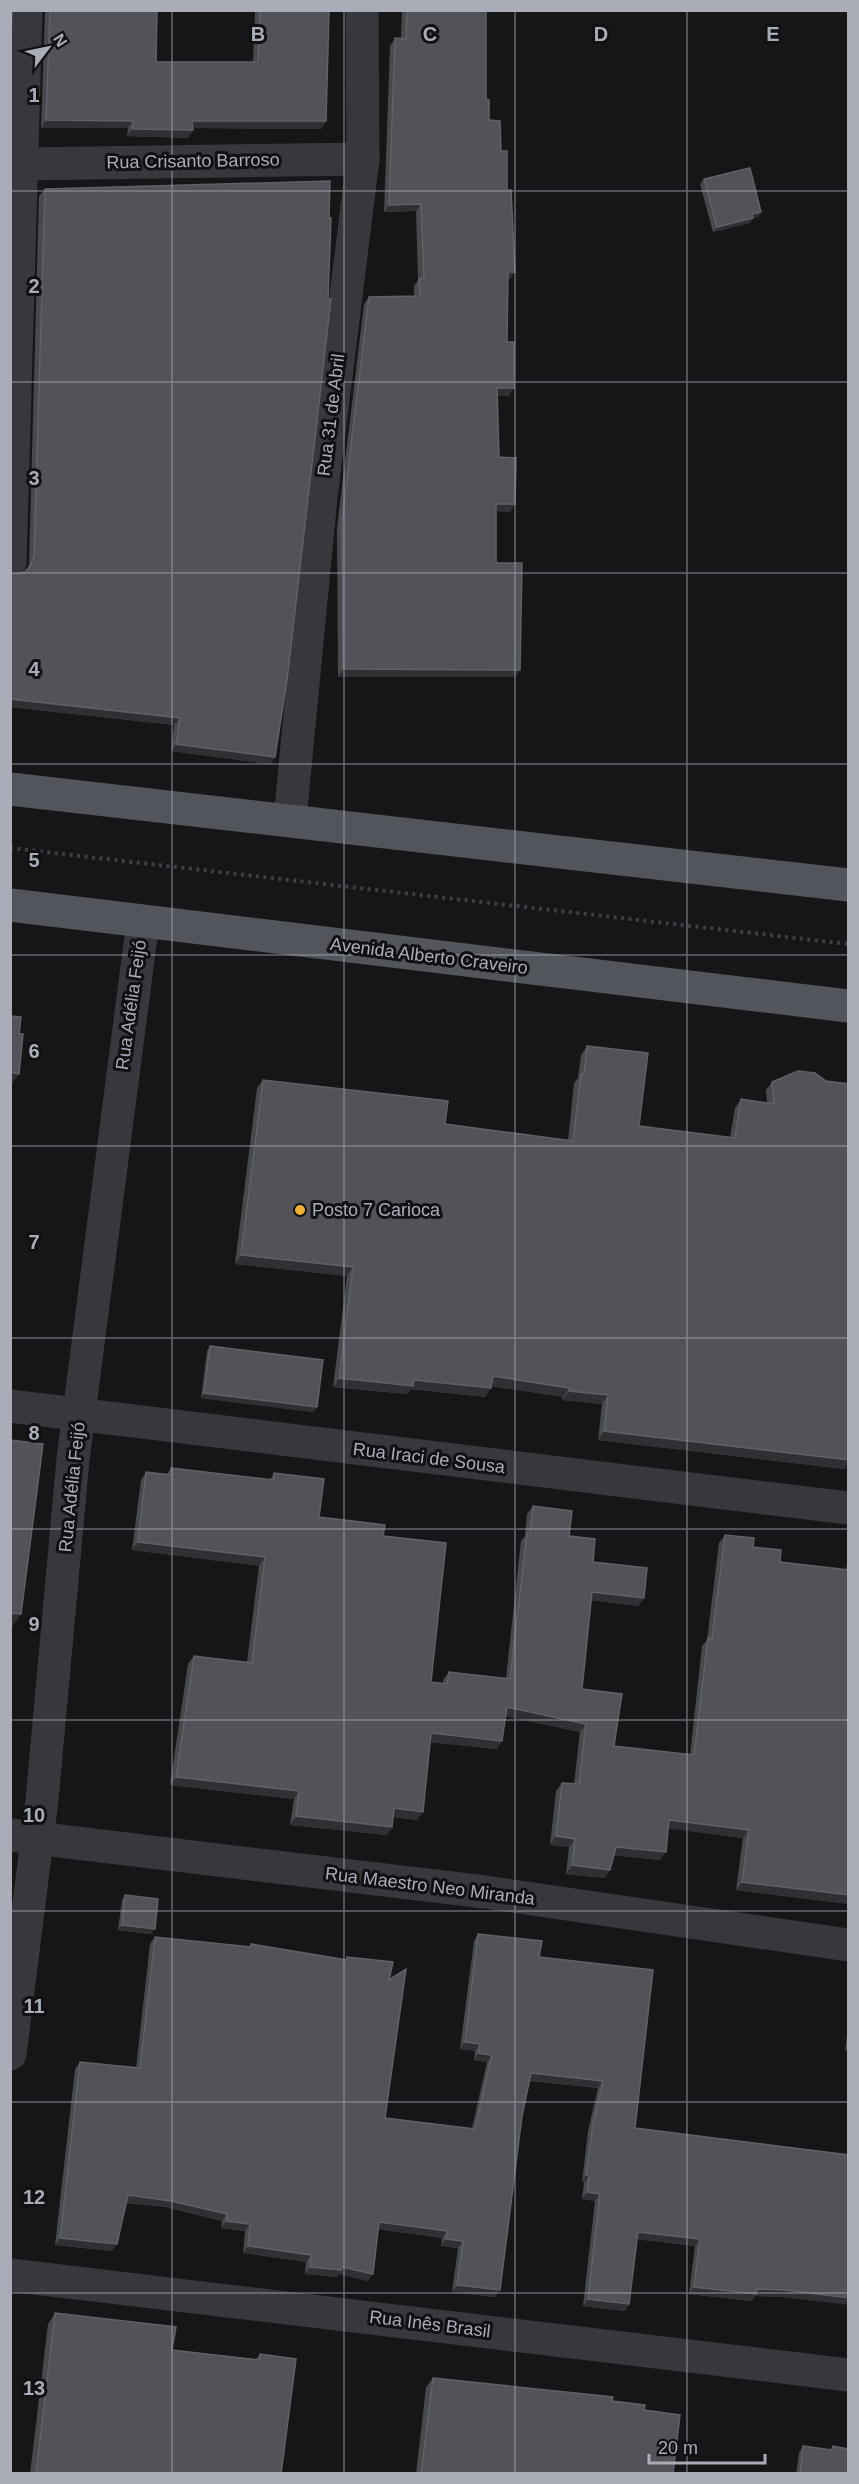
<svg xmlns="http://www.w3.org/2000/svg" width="859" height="2484" font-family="Helvetica,sans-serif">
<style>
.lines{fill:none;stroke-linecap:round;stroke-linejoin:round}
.path{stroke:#3d3f44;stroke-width:4;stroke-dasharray:3 4.5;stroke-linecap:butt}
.minor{stroke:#37383d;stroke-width:33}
.primary{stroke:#53555c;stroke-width:33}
.wall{fill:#47494d}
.shaded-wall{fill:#2f3033}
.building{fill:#525359;stroke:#5f6168;stroke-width:1.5}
.grid{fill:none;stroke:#a8adb8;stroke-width:1.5;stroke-opacity:0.55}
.poi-dot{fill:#f2b134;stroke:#111113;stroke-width:2}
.labels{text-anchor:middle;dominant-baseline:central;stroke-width:6;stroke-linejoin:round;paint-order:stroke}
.street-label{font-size:18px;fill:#a8adb8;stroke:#111113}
.poi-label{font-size:18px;fill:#a8adb8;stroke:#111113;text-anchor:start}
.grid-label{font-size:20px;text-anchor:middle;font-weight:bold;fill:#a8adb8;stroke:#111113;stroke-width:6;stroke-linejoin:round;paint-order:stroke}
</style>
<rect width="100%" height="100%" fill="#161618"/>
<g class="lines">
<polyline class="path" points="10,848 848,944"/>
<g class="minor">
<polyline points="23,164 363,159"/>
<polyline points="10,563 26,10"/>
<polyline points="290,819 321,497 363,159 362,10"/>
<polyline points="10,1406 848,1508"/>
<polyline points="10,1835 485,1892 848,1945"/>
<polyline points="10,2054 42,1800 73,1459 143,921"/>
<polyline points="10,2275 848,2375"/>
</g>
<g class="primary">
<polyline points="10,789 848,885"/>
<polyline points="10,905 848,1006"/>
</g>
</g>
<g class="wall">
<polygon points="157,10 156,62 253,62 255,10 329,10 326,121 321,129 193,128 193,130 188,138 127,136 128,128 41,128 45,11"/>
<polygon points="402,10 486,10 486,99 489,120 501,151 507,190 510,279 508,279 507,342 509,396 498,396 499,457 515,504 510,512 496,511 496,563 520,670 515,677 338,677 337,528 364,304 369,297 414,296 414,286 418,280 416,211 384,212 390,46 395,38 401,38"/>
<polygon points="704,179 761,212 758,217 753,218 750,223 713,232 700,184"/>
<polygon points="45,189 275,757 270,764 171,751 174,725 10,707 10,573 15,574 25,572 27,569 29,564 39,196"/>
<polygon points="587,1046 639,1126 730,1137 735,1108 741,1099 767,1103 766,1090 772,1082 826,1081 849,1084 849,1463 844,1469 598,1440 602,1404 562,1400 563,1397 491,1386 485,1397 411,1389 407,1394 333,1387 347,1276 235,1264 257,1088 263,1080 445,1124 568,1140 574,1083 578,1078 581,1055"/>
<polygon points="210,1346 317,1407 313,1412 201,1398 207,1351"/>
<polygon points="171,1468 270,1480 274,1473 319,1517 383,1536 431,1682 443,1684 443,1680 449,1672 506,1678 521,1541 525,1536 527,1514 533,1506 569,1536 593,1562 644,1598 638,1606 591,1600 582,1689 614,1746 690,1755 702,1646 707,1640 719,1543 725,1535 753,1547 780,1562 846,1570 849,1551 849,1904 736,1890 743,1838 669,1828 660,1860 614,1855 605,1878 566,1874 569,1847 550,1845 556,1791 562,1783 574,1784 580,1732 506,1716 497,1749 430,1742 417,1820 393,1817 387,1835 290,1825 294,1799 170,1785 188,1664 194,1656 247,1662 259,1566 132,1550 141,1480 146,1472 167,1474"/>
<polygon points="125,1895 151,1934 118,1930 122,1900"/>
<polygon points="478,1934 539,1957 635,2128 781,2297 755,2296 751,2301 689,2294 695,2246 637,2239 629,2304 625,2311 583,2306 595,2201 582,2199 584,2183 582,2182 588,2131 598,2088 530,2081 522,2116 500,2290 495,2297 452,2292 458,2248 441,2246 442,2238 378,2229 368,2281 339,2274 337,2277 305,2274 306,2262 243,2253 245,2231 221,2228 222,2221 166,2207 127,2203 112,2251 55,2245 75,2069 80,2062 136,2068 150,1944 155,1937 249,1947 251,1944 345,1960 347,1957 389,1980 385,2118 472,2128 487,2062 474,2060 475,2051 460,2049 474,1941"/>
<polygon points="849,2021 849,2050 845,2050"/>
<polygon points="55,2313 172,2350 256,2359 260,2354 281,2474 30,2474 48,2324"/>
<polygon points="433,2378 612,2401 644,2410 673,2474 416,2474 426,2387"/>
<polygon points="803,2446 830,2450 833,2446 849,2474 796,2474 799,2453"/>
</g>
<g class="shaded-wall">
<polygon points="46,120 133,121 128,128 41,128"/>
<polygon points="192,121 326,121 321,129 187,128"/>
<polygon points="132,129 193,130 188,138 127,136"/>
<polygon points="421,204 416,211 384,212 389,205"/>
<polygon points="761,212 758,217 753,218 750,223 713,232 717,227"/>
<polygon points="508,272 515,272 510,279 503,279"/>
<polygon points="497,388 514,388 509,396 492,396"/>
<polygon points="496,504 515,504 510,512 491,511"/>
<polygon points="343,669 520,670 515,677 338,677"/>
<polygon points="10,699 180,718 174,725 10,707"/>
<polygon points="176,744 275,757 270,764 171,751"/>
<polygon points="10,1072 19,1074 11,1085 10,1085"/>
<polygon points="241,1255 353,1267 347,1276 235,1264"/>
<polygon points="493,1376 569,1388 563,1397 486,1385"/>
<polygon points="339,1378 414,1380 491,1388 485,1397 411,1389 407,1394 333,1387"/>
<polygon points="569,1391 608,1395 602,1404 562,1400"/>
<polygon points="204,1393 317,1407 313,1412 201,1398"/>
<polygon points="604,1431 849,1460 849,1463 844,1469 598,1440"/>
<polygon points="138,1542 265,1557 259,1566 132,1550"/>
<polygon points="592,1592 644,1598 638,1606 587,1600"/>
<polygon points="10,1613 21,1614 12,1627 10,1627"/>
<polygon points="507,1707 586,1724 580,1732 501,1715"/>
<polygon points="431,1733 502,1741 497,1749 426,1742"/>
<polygon points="176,1777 299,1791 294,1799 170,1785"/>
<polygon points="394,1808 423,1812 417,1820 389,1816"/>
<polygon points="296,1816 392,1827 387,1835 290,1825"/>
<polygon points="669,1820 749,1830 743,1838 664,1828"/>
<polygon points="556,1836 575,1839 569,1847 550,1845"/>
<polygon points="616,1847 666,1852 660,1860 610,1855"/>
<polygon points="572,1865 610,1870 605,1878 566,1874"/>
<polygon points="742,1882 849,1895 849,1904 736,1890"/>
<polygon points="122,1925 155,1929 151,1934 118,1930"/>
<polygon points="465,2042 480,2044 475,2051 460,2049"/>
<polygon points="478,2053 492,2055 487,2062 474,2060"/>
<polygon points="531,2073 603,2081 598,2088 526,2080"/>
<polygon points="586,2175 589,2176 584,2183 582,2182"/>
<polygon points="587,2192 600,2194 595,2201 582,2199"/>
<polygon points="128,2195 171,2201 227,2214 222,2221 166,2207 123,2202"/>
<polygon points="226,2221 250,2224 245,2231 221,2228"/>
<polygon points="379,2222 447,2231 442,2238 374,2229"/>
<polygon points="638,2232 700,2239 695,2246 633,2239"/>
<polygon points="60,2238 117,2244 112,2251 55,2245"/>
<polygon points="446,2239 463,2241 458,2248 441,2246"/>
<polygon points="248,2246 311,2255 306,2262 243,2253"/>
<polygon points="310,2267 342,2267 373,2274 368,2281 339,2274 337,2277 305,2274"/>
<polygon points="457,2285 500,2290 495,2297 452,2292"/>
<polygon points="694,2287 785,2290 849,2298 849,2305 781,2297 755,2296 751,2301 689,2294"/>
<polygon points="588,2299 629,2304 625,2311 583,2306"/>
</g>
<g class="building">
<polygon points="10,10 12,10 10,68"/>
<polygon points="50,10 157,10 156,62 258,62 260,10 329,10 326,121 192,121 193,130 132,129 133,121 46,120"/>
<polygon points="407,10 486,10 486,99 489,100 489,120 500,121 501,151 507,151 507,190 511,190 515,272 508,272 507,342 514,342 514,388 497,388 499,457 516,458 515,504 496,504 496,563 522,563 520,670 343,669 342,520 369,297 420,296 419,279 424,278 421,204 389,205 395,38 406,39"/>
<polygon points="750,168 761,212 752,214 753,218 717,227 704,179"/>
<polygon points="330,181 329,218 331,218 328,299 331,299 287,680 275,757 176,744 180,718 10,699 10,573 15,574 25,572 31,565 34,556 45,189"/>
<polygon points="10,1016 21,1017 19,1034 23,1034 19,1074 10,1072"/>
<polygon points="587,1046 648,1053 639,1126 735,1138 741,1099 774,1104 772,1082 798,1071 815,1073 826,1081 849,1084 849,1460 604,1431 608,1395 569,1391 569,1388 493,1376 491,1388 414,1380 413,1386 339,1378 353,1267 241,1255 263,1080 448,1101 445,1124 573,1141 581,1074 584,1074"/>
<polygon points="210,1346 323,1360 317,1407 204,1393"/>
<polygon points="10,1440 43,1444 21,1614 10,1613"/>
<polygon points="171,1468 274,1480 274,1473 324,1479 319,1517 385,1525 383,1536 446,1543 431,1682 447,1684 449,1672 510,1679 527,1533 530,1533 533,1506 572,1511 569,1536 595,1539 593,1562 647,1568 644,1598 592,1592 582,1689 622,1694 614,1746 694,1755 708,1638 712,1639 725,1535 754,1538 753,1547 781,1550 780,1562 849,1570 849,1895 742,1882 749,1830 669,1820 666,1852 616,1847 610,1870 572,1865 575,1839 556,1836 562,1783 579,1784 586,1724 507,1707 502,1741 431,1733 423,1812 394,1808 392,1827 296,1816 299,1791 176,1777 194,1656 252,1663 265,1557 138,1542 146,1472 171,1475"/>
<polygon points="125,1895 158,1899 155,1929 122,1925"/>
<polygon points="478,1934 542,1941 539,1957 653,1970 635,2128 849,2155 849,2298 785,2290 757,2289 756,2294 694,2287 700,2239 638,2232 629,2304 588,2299 600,2194 587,2192 589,2176 586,2175 593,2124 603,2081 531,2073 522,2116 500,2290 457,2285 463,2241 446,2239 447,2231 379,2222 373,2274 342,2267 341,2270 310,2267 311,2255 248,2246 250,2224 226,2221 227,2214 171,2201 128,2195 117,2244 60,2238 80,2062 140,2068 155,1937 251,1947 251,1944 347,1960 347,1957 393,1962 389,1980 406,1969 385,2118 475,2129 492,2055 478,2053 480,2044 465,2042"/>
<polygon points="55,2313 176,2327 172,2350 259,2360 260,2354 296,2359 281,2474 36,2474"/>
<polygon points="433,2378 613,2397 612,2401 645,2405 644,2410 680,2415 673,2474 421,2474"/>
<polygon points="803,2446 832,2450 833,2446 849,2449 849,2474 800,2474"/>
</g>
<path class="grid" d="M172,10v2464M344,10v2464M515,10v2464M687,10v2464M10,191h838M10,382h838M10,573h838M10,764h838M10,955h838M10,1146h838M10,1338h838M10,1529h838M10,1720h838M10,1911h838M10,2102h838M10,2293h838"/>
<circle class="poi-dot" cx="300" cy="1210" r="6"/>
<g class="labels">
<g class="street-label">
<text transform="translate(193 161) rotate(-1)">Rua Crisanto Barroso</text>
<text transform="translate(331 415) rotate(-83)">Rua 31 de Abril</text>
<text transform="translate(429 956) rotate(7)">Avenida Alberto Craveiro</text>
<text transform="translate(131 1005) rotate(-82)">Rua Adélia Feijó</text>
<text transform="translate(429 1458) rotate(7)">Rua Iraci de Sousa</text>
<text transform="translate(72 1487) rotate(-84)">Rua Adélia Feijó</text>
<text transform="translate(430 1886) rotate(7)">Rua Maestro Neo Miranda</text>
<text transform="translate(430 2324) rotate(7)">Rua Inês Brasil</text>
</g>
<g class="poi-label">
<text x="312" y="1210">Posto 7 Carioca</text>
</g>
</g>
<g class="grid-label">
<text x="258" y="41">B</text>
<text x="430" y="41">C</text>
<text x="601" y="41">D</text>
<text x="773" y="41">E</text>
<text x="34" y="102">1</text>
<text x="34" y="293">2</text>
<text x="34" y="485">3</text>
<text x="34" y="676">4</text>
<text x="34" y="867">5</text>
<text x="34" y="1058">6</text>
<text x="34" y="1249">7</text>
<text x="34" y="1440">8</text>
<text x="34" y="1631">9</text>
<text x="34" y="1822">10</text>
<text x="34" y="2013">11</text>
<text x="34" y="2204">12</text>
<text x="34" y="2395">13</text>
</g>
<rect width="859" height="2484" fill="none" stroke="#a8adb8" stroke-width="24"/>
<g transform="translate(48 48) rotate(58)" stroke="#111113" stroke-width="4.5" paint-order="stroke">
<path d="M0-4.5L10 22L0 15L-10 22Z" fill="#a8adb8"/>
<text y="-9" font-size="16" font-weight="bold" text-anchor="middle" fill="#a8adb8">N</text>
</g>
<path d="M649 2454v9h116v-9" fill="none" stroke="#a8adb8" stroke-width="3"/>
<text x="658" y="2454" font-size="18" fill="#a8adb8" stroke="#111113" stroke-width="4.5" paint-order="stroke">20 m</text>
</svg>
